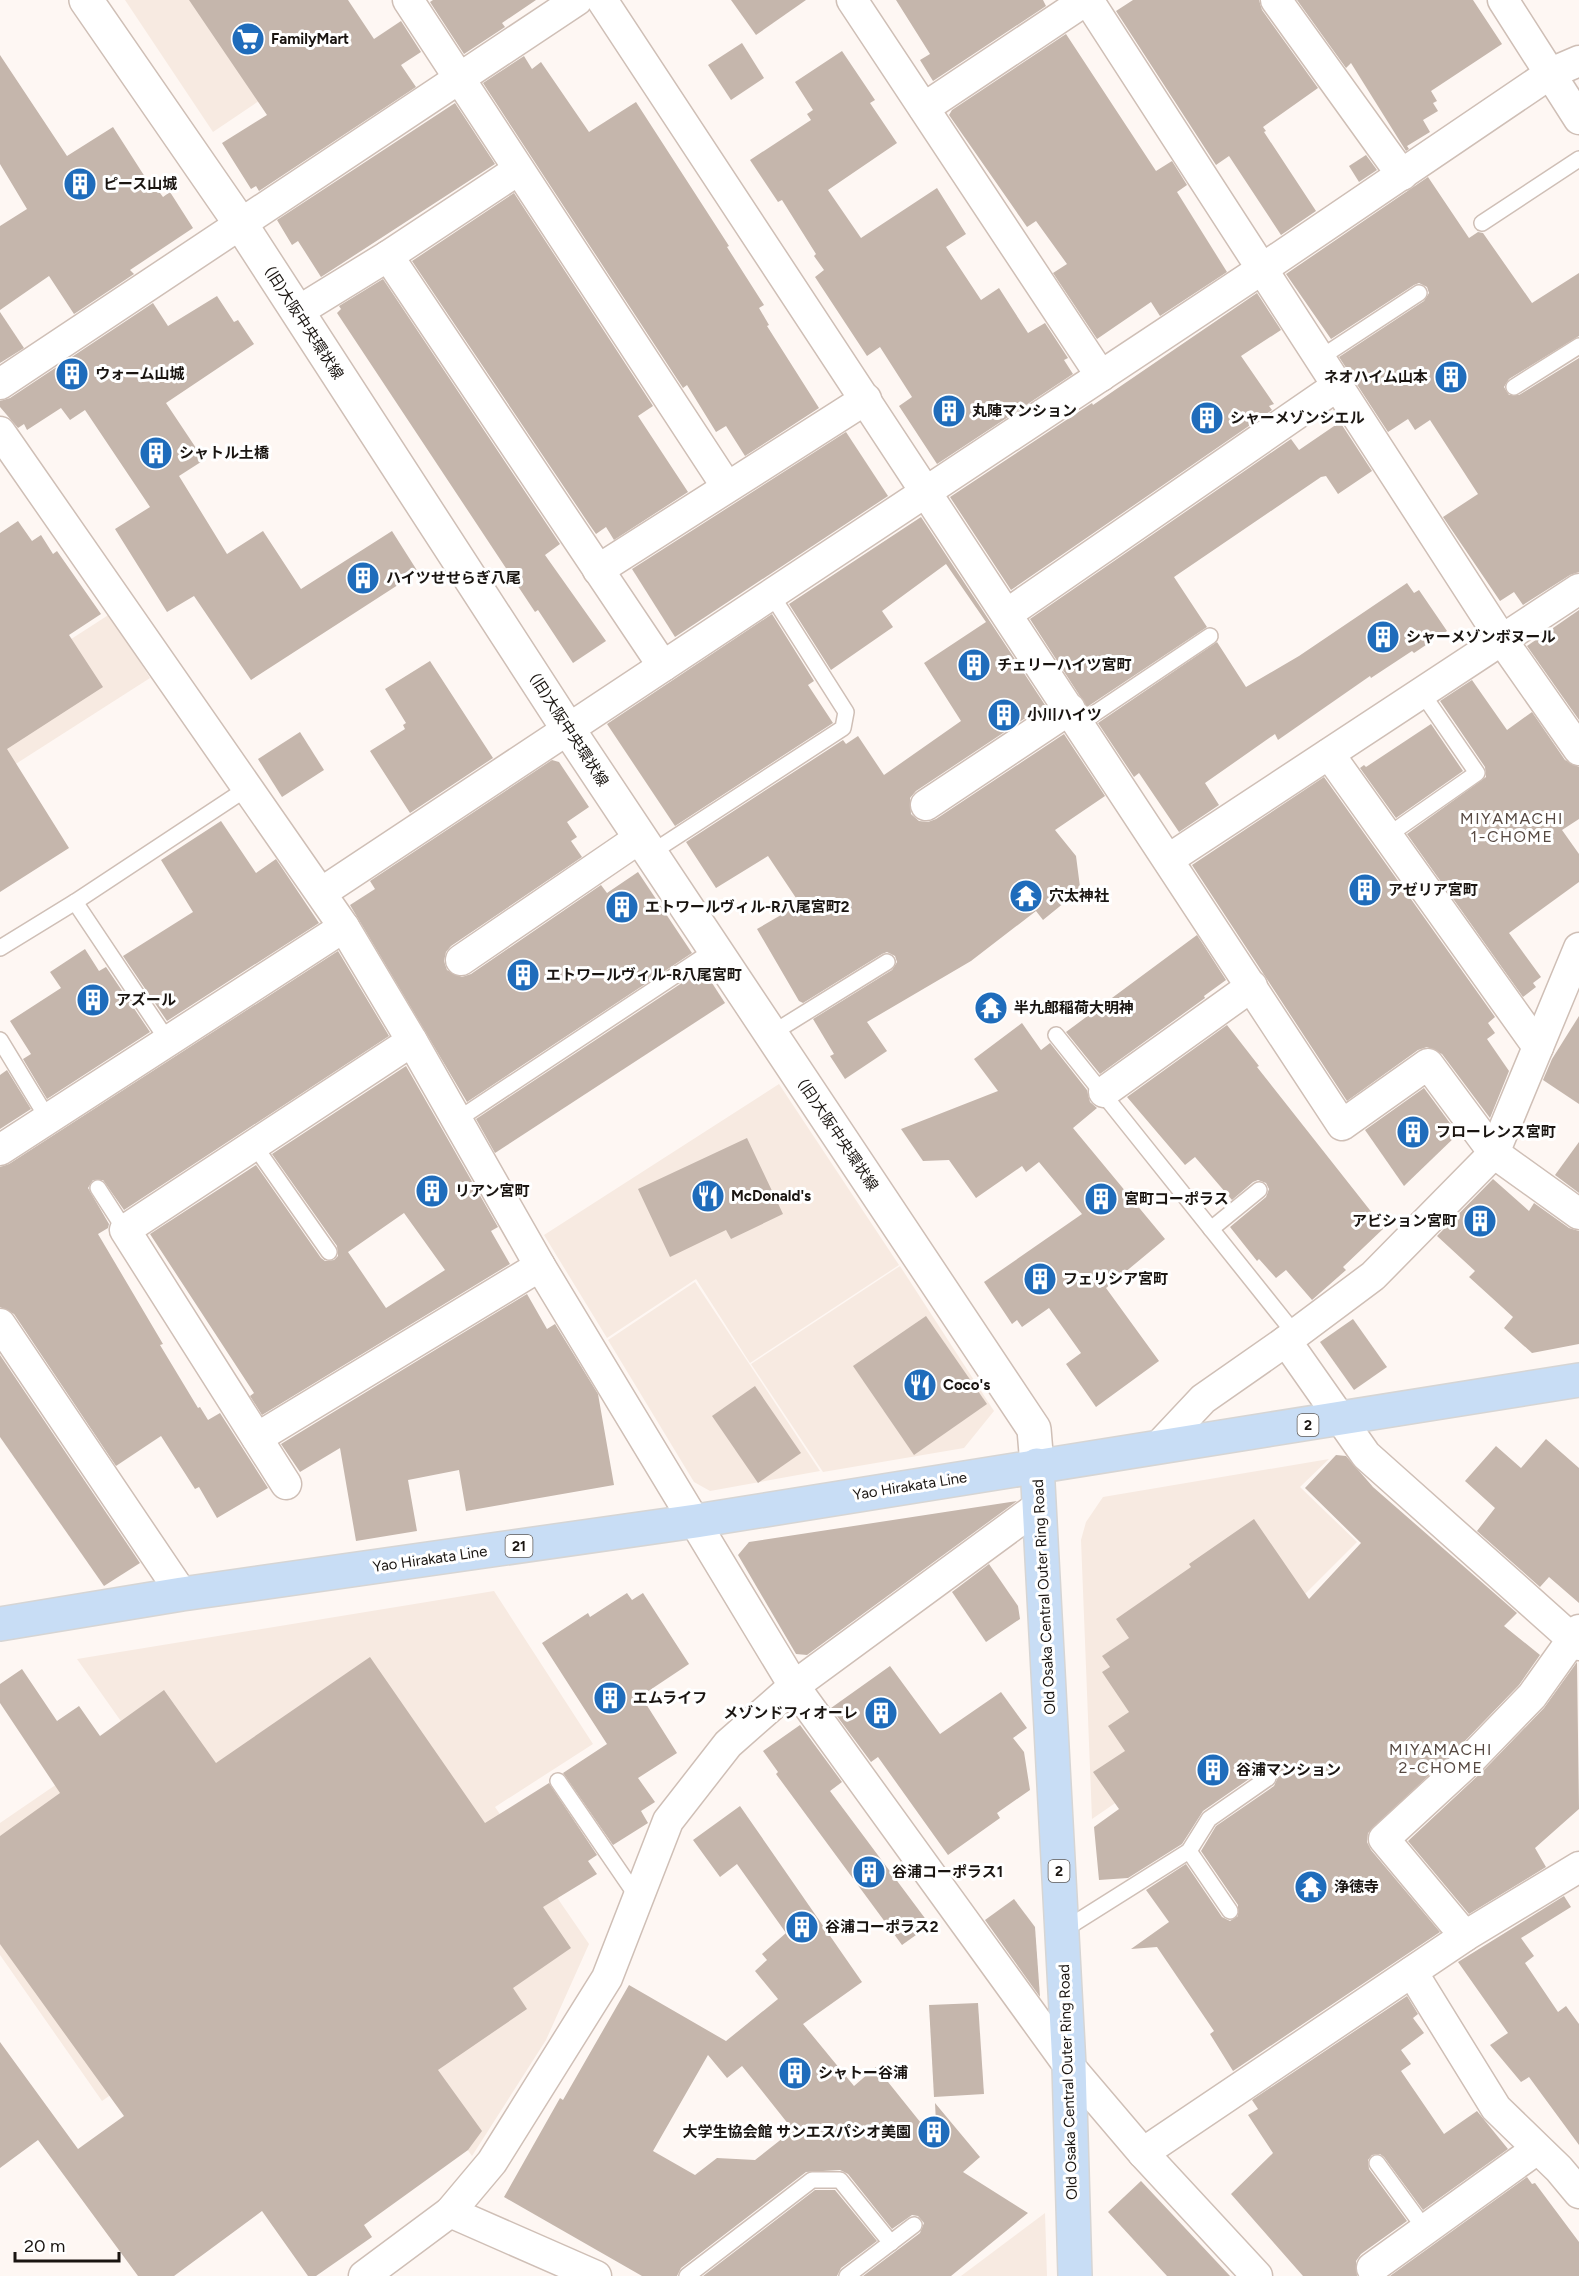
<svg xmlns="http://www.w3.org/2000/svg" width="1579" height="2276" font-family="Figtree,'Noto Sans JP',sans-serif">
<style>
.built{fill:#f7eae1}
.building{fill:#c5b6ac;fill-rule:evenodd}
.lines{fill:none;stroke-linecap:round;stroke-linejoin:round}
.service-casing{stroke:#cfbfb6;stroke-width:18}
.minor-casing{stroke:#cfbfb6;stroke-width:33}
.tertiary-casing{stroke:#cfbfb6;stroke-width:36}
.primary-casing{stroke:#d6d5d4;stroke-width:36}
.service{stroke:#fff;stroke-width:15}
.minor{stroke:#fff;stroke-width:30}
.tertiary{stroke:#fff;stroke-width:33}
.primary{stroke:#c8ddf5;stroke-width:33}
.labels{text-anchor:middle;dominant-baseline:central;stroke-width:6;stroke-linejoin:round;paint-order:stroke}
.shield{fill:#fff;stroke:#5f5b58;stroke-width:1.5}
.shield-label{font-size:14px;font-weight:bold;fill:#1a1511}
.poi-label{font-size:15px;font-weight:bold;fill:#1a1511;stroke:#fff;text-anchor:start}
.street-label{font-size:15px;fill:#1a1511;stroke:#fff}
.neighbourhood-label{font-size:16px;letter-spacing:1.5px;fill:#564841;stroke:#fff}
</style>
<rect width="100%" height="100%" fill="#fef7f3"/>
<g class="built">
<polygon points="125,0 249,0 299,74 213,132"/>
<polygon points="110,614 150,678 0,774 0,685"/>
<polygon points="779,1084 899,1265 750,1363 696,1279 607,1338 544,1235"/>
<polygon points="900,1266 994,1411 964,1448 823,1472 751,1364"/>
<polygon points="695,1282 820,1471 710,1491 694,1482 608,1340"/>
<polygon points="1329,1459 1300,1487 1357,1542 1283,1616 1318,1664 1092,1819 1081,1540 1086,1522 1103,1497"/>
<polygon points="494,1591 593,1744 495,1807 589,1944 546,2040 472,2156 320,1947 102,2101 0,1955 0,1823 130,1734 77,1659"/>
<polygon points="1045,2213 1047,2276 961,2276"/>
</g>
<g class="building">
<polygon points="189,0 348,0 374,39 401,21 421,52 401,65 416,87 259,191 256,186 251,189 222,143 267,115"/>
<polygon points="433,0 536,0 502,23 505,27 464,54 430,2"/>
<polygon points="731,0 806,0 756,35"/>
<polygon points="896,0 1043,0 1046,6 933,81 920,60 930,54"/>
<polygon points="1133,0 1259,0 1262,10 1318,88 1263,127 1266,131 1264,132 1316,211 1281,235 1229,156 1216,165 1116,11"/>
<polygon points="1297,0 1473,0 1502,44 1431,91 1437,101 1433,103 1438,111 1423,120 1430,132 1407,146 1409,149 1406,151 1351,63 1346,68"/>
<polygon points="1066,34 1156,171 1172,161 1187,185 1177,192 1227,272 1160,316 1151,302 1097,339 1053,273 1067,264 1036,221 1027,227 949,115 952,110"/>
<polygon points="742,43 764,78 731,100 708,65"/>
<polygon points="842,51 875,100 870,103 897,143 828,190 861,238 937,188 966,234 946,247 981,300 999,288 1028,333 1045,323 1068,358 1064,360 1073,374 937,464 899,406 912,397 880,347 867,356 815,277 824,270 814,256 816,254 782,200 778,202 750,160 811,120 807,114 813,110 795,82"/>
<polygon points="0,55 67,156 113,127 154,191 157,189 163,197 170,192 193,228 130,270 134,274 74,314 49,276 0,310 0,226 27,209 0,164"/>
<polygon points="524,56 532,69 541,62 589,132 636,102 729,246 727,247 764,305 759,308 769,325 767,326 819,408 745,456 726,426 716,432 687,385 683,388 483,83"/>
<polygon points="455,103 495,164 321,277 298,241 292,245 277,220"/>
<polygon points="1366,155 1377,170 1359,182 1349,166"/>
<polygon points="1428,177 1469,238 1478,232 1483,233 1532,303 1579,273 1579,336 1509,379 1504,387 1509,395 1519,395 1579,358 1579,572 1570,575 1523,605 1514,592 1500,601 1443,517 1478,494 1430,420 1415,430 1408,419 1388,432 1339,357 1424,301 1429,293 1427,287 1419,283 1414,285 1331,339 1286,274"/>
<polygon points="514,193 653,406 638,416 688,492 614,540 606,527 596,534 589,524 412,261"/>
<polygon points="383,279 560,544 545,555 606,641 573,663 538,610 535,612 337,313 341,309 339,306"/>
<polygon points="1257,293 1281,330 1241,356 1274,404 1269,406 1272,410 1011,590 950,497 1092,403 1093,405"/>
<polygon points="217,296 234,322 238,320 254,344 166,403 204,460 179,476 227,554 263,531 301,589 392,531 418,572 251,680 194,596 167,612 115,529 150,507 85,410 70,420 61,408 27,430 24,424 18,428 0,407 0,401 10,398 153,303 168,326"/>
<polygon points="0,312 24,348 0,363"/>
<polygon points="1340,422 1372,471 1338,494 1326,476 1321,477 1174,577 1207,627 1087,707 1030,619 1291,439 1299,450"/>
<polygon points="846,432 888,496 675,637 632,569"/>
<polygon points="921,517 1045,705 916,791 910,798 911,814 919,821 928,822 936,819 1064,734 1105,796 1055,830 1076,856 1080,887 1069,896 1070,898 1043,920 1036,911 971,961 867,1022 887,1051 845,1079 830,1056 834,1054 813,1019 892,970 897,962 895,956 887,952 882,954 803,1003 799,1001 757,929 800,904 768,856 716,888 686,842 843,740 846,744 858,736 884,775 961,721 924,663 986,622 946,564 882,611 893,627 831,670 789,604"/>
<polygon points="18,521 32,541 41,535 53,554 57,551 101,614 69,635 103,687 7,749 69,848 0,892 0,533"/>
<polygon points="1407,583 1414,593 1419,590 1447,631 1414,653 1412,651 1371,678 1370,676 1278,740 1275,734 1205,783 1219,805 1179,832 1139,773 1134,777 1098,723 1217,642 1246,687 1299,656"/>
<polygon points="1579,610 1579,720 1527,646"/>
<polygon points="772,614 814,681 808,685 833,723 675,826 607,724"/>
<polygon points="430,661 493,758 410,813 370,751 405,729 403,725 406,723 385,689"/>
<polygon points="1472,680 1507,730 1532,712 1565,760 1579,767 1579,819 1562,830 1579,854 1579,882 1509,933 1541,977 1533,983 1536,987 1523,997 1407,834 1486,777 1485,767 1440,701"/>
<polygon points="1431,724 1463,771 1396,818 1360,768 1364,765 1366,767"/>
<polygon points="300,732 324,770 282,797 258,759"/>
<polygon points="552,760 559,762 589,807 567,822 577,837 571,841 582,857 451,946 446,952 444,961 447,970 462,977 471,974 601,885 607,893 638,872 692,953 467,1102 350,905 375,889 370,881"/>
<polygon points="1324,777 1495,1017 1488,1023 1495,1033 1487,1039 1509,1071 1490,1118 1442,1054 1427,1047 1418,1050 1347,1101 1192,865"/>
<polygon points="221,821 256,873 276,859 319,923 167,1021 123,956 193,912 161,860"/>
<polygon points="1197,935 1226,980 1204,996 1205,998 1100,1074 1066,1032"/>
<polygon points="85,949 99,971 106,967 150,1032 47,1099 23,1059 31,1054 10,1021 61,988 50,972"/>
<polygon points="338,951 389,1036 124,1210 103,1180 93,1180 88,1188 109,1224 108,1228 98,1234 163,1344 160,1345 198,1408 200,1407 208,1420 220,1413 268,1488 217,1518 199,1487 195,1489 161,1436 116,1466 14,1314 0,1307 0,1167 9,1164"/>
<polygon points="703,969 725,1003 495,1153 476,1119"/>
<polygon points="1579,1016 1579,1104 1543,1080 1552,1059"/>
<polygon points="1022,1023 1041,1050 1050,1043 1087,1090 1090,1102 1097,1108 1073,1128 1165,1239 1106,1288 1159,1361 1096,1407 1066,1364 1081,1353 1049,1308 1022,1327 1017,1320 1012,1324 984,1282 1082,1214 1039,1162 1026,1172 1022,1166 976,1198 949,1160 923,1161 901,1129 998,1091 974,1059"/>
<polygon points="1227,1025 1259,1066 1257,1067 1384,1228 1343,1267 1346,1270 1312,1300 1286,1270 1276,1278 1259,1259 1257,1261 1230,1227 1266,1197 1269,1189 1266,1183 1258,1180 1253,1182 1232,1200 1195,1157 1185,1165 1127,1097"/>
<path d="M406,1066l92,161 -7,4 19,33 -248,151 -12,-19 4,-3 -104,-159 106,-69 65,93 4,3 9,-1 4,-4 -1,-10 -65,-92zM404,1213l41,57 -59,38 -38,-56z"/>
<polygon points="7,1070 31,1109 0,1129 0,1075"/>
<polygon points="1424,1088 1458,1134 1404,1186 1365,1130"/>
<polygon points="747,1138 783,1214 731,1239 726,1230 670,1257 638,1189"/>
<polygon points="1579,1142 1579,1193 1555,1175"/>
<polygon points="1493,1179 1529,1211 1534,1203 1569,1228 1579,1231 1579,1344 1532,1353 1504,1328 1513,1317 1469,1277 1475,1271 1437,1236"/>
<polygon points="527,1294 547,1329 555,1324 598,1394 614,1485 466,1511 459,1470 408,1480 417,1531 356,1541 340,1448 300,1472 281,1444"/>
<polygon points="926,1316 987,1404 914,1455 853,1366"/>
<polygon points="1353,1319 1387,1367 1354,1390 1320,1342"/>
<polygon points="0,1355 140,1563 104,1586 0,1437"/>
<polygon points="755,1386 801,1453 758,1483 712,1416"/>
<polygon points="1546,1439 1579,1468 1579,1603 1549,1577 1540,1587 1477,1531 1495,1508 1465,1481 1496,1446 1521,1468"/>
<polygon points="1336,1455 1346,1456 1373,1487 1517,1613 1504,1626 1540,1655 1519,1685 1461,1745 1368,1833 1367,1842 1371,1850 1440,1932 1233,2071 1210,2034 1214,2031 1157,1947 1131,1949 1169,1922 1146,1890 1186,1864 1222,1917 1230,1921 1238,1916 1238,1905 1201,1851 1216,1826 1274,1786 1278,1777 1272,1769 1262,1770 1203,1811 1182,1844 1128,1878 1099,1880 1094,1827 1119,1809 1093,1772 1125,1751 1108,1726 1129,1712 1102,1672 1110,1667 1102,1656 1129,1638 1116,1619 1191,1567 1189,1564 1254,1519 1309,1599 1361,1543 1305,1488"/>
<polygon points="1017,1501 807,1655 796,1654 738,1555 749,1542"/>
<polygon points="989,1564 1018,1606 1020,1619 986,1642 952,1592"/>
<polygon points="627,1593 632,1600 643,1593 689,1664 641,1696 677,1753 638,1778 655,1802 641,1811 648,1823 613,1845 563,1773 607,1744 542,1643 588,1613 590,1617"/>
<polygon points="370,1657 485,1823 549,1783 597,1855 588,1861 597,1874 543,1907 571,1948 513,1988 527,2009 438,2070 482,2131 468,2150 364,2225 372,2237 316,2276 308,2276 262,2211 174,2276 138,2276 38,2140 0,2168 0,2042 78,2149 124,2116 0,1944 0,1836 60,1793 0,1703 0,1684 22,1669 57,1721 79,1706 100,1736 164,1690 216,1763"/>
<polygon points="1577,1662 1579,1809 1535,1848 1546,1867 1469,1914 1408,1841 1485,1769 1544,1708"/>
<polygon points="890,1666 940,1734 1001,1692 1027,1728 1013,1738 1024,1752 1030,1790 997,1813 1000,1818 948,1855 878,1757 871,1762 831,1708"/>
<polygon points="800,1725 842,1782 830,1791 930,1925 902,1945 776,1774 778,1772 763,1751"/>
<path d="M740,1806l122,176 -59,42 51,62 22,-19 61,76 -2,-40 45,54 -17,15 65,41 -77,63h-88l57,-43 4,-10 -6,-7 -6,-1 -20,14 -44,-55 -8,-4 -34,2 -125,96 -4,8h-35l-138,-79 56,-99 3,2 66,-115 97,56 52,-42 -23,-28 12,-11 -5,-6 24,-21 -49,-69 -17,13 -27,-37zM708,2055l19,23 15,-12 51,64 -38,30 -38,-2 -22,17 -42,-24z"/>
<polygon points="1564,1896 1571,1907 1521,1938 1534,1956 1525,1963 1558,2012 1566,2006 1579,2024 1579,2145 1529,2077 1521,2082 1490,2045 1508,2033 1458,1962"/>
<polygon points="1014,1899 1035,1927 1040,1997 985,1920"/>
<polygon points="1407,1996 1418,2014 1413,2018 1424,2033 1401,2050 1411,2064 1401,2071 1444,2134 1477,2111 1508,2149 1423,2210 1384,2157 1380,2154 1372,2155 1368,2160 1369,2169 1407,2221 1361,2254 1356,2261 1357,2276 1303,2276 1231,2194 1273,2153 1248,2115 1258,2109 1252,2100"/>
<polygon points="978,2003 984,2094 934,2097 929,2005"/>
<polygon points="1527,2177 1532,2184 1535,2183 1579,2242 1579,2276 1390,2276"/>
<polygon points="1141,2181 1230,2276 1167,2276 1108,2212"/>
<polygon points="815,2190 835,2190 877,2241 841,2268 837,2276 703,2276"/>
</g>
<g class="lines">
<defs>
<g id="service">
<polyline points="1482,223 1579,159"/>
<polyline points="1320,358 1419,293"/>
<polyline points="1514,387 1579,346"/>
<polyline points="1079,724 1210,636"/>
<polyline points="1387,836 1477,773 1422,693"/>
<polyline points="651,853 843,728 846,712 771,594"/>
<polyline points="75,902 168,1041"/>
<polyline points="0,948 75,902 249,787"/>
<polyline points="771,1034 887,962"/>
<polyline points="1056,1035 1295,1334"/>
<polyline points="0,1040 48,1119"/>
<polyline points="457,1120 715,949"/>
<polyline points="254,1145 329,1252"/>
<polyline points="98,1188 125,1230"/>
<polyline points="1211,1229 1259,1190"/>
<polyline points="558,1781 638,1898"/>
<polyline points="1189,1851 1230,1911"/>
<polyline points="1062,1931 1189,1851 1209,1819 1268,1778"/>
<polyline points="1377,2163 1425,2229"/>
<polyline points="687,2276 812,2180 840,2180 891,2243"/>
<polyline points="847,2276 914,2225"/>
</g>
<g id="minor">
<polyline points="408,0 727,487"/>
<polyline points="602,0 1342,1125 1428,1064 1494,1153 1579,1214"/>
<polyline points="852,0 1101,376"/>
<polyline points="1088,0 1502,640 1579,750"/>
<polyline points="1276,0 1402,175"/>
<polyline points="1503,0 1579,119"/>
<polyline points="924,108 1086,0"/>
<polyline points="388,256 663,666"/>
<polyline points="297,312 388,256 518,170"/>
<polyline points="0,384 577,0"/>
<polyline points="0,432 344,927 412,1041 540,1266 794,1686 1069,2066 1143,2153 1257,2276"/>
<polyline points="598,570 866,399"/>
<polyline points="1007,614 1337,386"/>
<polyline points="1329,754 1538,1047"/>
<polyline points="926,805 1070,709"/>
<polyline points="1169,859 1579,589"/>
<polyline points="321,893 1262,269 1551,73 1579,61"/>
<polyline points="1579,948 1494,1153 1373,1276 1286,1341 1366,1455 1579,1645"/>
<polyline points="461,960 641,837"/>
<polyline points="1104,1092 1252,986"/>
<polyline points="0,1150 344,927"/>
<polyline points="0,1324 182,1594"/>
<polyline points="257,1438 540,1266"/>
<polyline points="1157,1448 1203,1399 1286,1341"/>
<polyline points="286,1484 125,1230 412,1041"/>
<polyline points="1465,1936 1579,1867"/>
<polyline points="1412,1972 1496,2108 1559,2169 1579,2193"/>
<polyline points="1143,2153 1465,1936 1384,1839 1473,1757 1532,1696 1579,1630"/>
<polyline points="450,2212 596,2276"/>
<polyline points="1372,2268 1537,2149"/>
<polyline points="364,2276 450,2212 492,2162 607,1978 668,1821 728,1744 794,1686 1039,1506"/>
</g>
<polyline id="tertiary" points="86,0 240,223 568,729 1034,1429 1037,1465"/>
<g id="primary">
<polyline points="1037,1465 1069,2066 1075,2276"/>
<polyline points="0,1624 182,1594 696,1521 1579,1380"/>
</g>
</defs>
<use href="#service" class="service-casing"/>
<use href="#minor" class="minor-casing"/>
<use href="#tertiary" class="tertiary-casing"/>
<use href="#primary" class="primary-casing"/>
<use href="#service" class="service"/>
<use href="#minor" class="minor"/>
<use href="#tertiary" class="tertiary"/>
<use href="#primary" class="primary"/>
</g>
<defs>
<symbol id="supermarket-disc" viewBox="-11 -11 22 22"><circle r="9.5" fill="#1f6cbb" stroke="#fff"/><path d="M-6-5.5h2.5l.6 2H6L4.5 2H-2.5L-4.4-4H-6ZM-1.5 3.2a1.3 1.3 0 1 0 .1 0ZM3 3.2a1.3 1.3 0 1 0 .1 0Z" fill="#fff"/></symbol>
<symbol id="building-disc" viewBox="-11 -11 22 22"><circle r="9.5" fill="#1f6cbb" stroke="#fff"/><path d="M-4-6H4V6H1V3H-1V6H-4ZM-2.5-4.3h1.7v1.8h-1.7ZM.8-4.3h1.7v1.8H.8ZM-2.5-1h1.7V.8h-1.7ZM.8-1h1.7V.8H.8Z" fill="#fff"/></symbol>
<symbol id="temple-disc" viewBox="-11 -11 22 22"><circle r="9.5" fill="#1f6cbb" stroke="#fff"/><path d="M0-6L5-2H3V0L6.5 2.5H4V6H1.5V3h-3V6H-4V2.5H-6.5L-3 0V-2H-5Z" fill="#fff"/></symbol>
<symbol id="restaurant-disc" viewBox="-11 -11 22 22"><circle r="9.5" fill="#1f6cbb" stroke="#fff"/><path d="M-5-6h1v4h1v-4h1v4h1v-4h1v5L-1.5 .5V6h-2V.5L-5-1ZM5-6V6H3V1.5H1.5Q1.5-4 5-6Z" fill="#fff"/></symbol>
</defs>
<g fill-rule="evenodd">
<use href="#supermarket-disc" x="229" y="20" width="38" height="38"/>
<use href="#building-disc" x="61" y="165" width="38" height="38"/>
<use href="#building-disc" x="53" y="355" width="38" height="38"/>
<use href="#building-disc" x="1432" y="358" width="38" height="38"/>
<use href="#building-disc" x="930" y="392" width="38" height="38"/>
<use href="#building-disc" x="1188" y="399" width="38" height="38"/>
<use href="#building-disc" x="137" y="434" width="38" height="38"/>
<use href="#building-disc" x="344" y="559" width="38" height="38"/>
<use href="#building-disc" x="1364" y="618" width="38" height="38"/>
<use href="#building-disc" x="955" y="646" width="38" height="38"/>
<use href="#building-disc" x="985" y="696" width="38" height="38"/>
<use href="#building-disc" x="1346" y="871" width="38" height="38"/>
<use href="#temple-disc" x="1007" y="877" width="38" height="38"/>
<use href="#building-disc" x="603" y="888" width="38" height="38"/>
<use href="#building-disc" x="504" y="956" width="38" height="38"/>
<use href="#building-disc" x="74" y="981" width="38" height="38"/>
<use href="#temple-disc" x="972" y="989" width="38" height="38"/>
<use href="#building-disc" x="1394" y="1113" width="38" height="38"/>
<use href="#building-disc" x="413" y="1172" width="38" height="38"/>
<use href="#restaurant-disc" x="689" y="1177" width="38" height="38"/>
<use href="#building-disc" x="1082" y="1180" width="38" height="38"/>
<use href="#building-disc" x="1461" y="1202" width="38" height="38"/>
<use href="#building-disc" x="1021" y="1260" width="38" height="38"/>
<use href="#restaurant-disc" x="901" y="1366" width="38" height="38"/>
<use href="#building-disc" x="591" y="1679" width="38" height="38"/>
<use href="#building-disc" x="862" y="1694" width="38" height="38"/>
<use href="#building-disc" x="1194" y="1751" width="38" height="38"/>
<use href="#building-disc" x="850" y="1853" width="38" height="38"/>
<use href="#temple-disc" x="1292" y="1868" width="38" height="38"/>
<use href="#building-disc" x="783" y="1908" width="38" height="38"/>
<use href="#building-disc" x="776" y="2054" width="38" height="38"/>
<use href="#building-disc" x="915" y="2113" width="38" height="38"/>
</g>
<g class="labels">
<g class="shield">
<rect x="1297.5" y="1414" width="21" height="22" rx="4.5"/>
<rect x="505.5" y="1535" width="27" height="22" rx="4.5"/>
<rect x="1048.5" y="1860" width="21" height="22" rx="4.5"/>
</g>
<g class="shield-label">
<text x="1308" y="1425">2</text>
<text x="519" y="1546">21</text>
<text x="1059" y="1871">2</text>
</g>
<g class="poi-label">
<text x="271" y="39">FamilyMart</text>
<text x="103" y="184">ピース山城</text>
<text x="95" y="374">ウォーム山城</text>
<text x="1428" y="377" text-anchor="end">ネオハイム山本</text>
<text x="972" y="411">丸陣マンション</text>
<text x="1230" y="418">シャーメゾンシエル</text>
<text x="179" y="453">シャトル土橋</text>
<text x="386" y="578">ハイツせせらぎ八尾</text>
<text x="1406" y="637">シャーメゾンボヌール</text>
<text x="997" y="665">チェリーハイツ宮町</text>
<text x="1027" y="715">小川ハイツ</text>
<text x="1388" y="890">アゼリア宮町</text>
<text x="1049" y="896">穴太神社</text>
<text x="645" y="907">エトワールヴィル-R八尾宮町2</text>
<text x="546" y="975">エトワールヴィル-R八尾宮町</text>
<text x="116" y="1000">アズール</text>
<text x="1014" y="1008">半九郎稲荷大明神</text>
<text x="1436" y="1132">フローレンス宮町</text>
<text x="455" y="1191">リアン宮町</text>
<text x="731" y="1196">McDonald's</text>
<text x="1124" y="1199">宮町コーポラス</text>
<text x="1457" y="1221" text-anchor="end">アビション宮町</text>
<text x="1063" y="1279">フェリシア宮町</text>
<text x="943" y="1385">Coco's</text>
<text x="633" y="1698">エムライフ</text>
<text x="858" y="1713" text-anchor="end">メゾンドフィオーレ</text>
<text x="1236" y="1770">谷浦マンション</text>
<text x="892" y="1872">谷浦コーポラス1</text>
<text x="1334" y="1887">浄徳寺</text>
<text x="825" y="1927">谷浦コーポラス2</text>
<text x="818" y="2073">シャトー谷浦</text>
<text x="911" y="2132" text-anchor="end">大学生協会館 サンエスパシオ美園</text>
</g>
<g class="street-label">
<text transform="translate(304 323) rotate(57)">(旧)大阪中央環状線</text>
<text transform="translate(569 730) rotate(57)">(旧)大阪中央環状線</text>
<text transform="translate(838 1135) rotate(56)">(旧)大阪中央環状線</text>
<text transform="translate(910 1486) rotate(-9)">Yao Hirakata Line</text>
<text transform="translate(430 1559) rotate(-8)">Yao Hirakata Line</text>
<text transform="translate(1044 1597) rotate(-93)">Old Osaka Central Outer Ring Road</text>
<text transform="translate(1068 2082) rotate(-92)">Old Osaka Central Outer Ring Road</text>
</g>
<g class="neighbourhood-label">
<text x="1512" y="818">MIYAMACHI<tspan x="1512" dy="18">1-CHOME</tspan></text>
<text x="1441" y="1749">MIYAMACHI<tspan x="1441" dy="18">2-CHOME</tspan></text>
</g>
</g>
<path d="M15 2252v9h104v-9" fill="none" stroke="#1a1511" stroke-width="3"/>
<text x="24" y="2252" font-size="18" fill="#1a1511" stroke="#ffffff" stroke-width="4.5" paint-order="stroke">20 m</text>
</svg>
